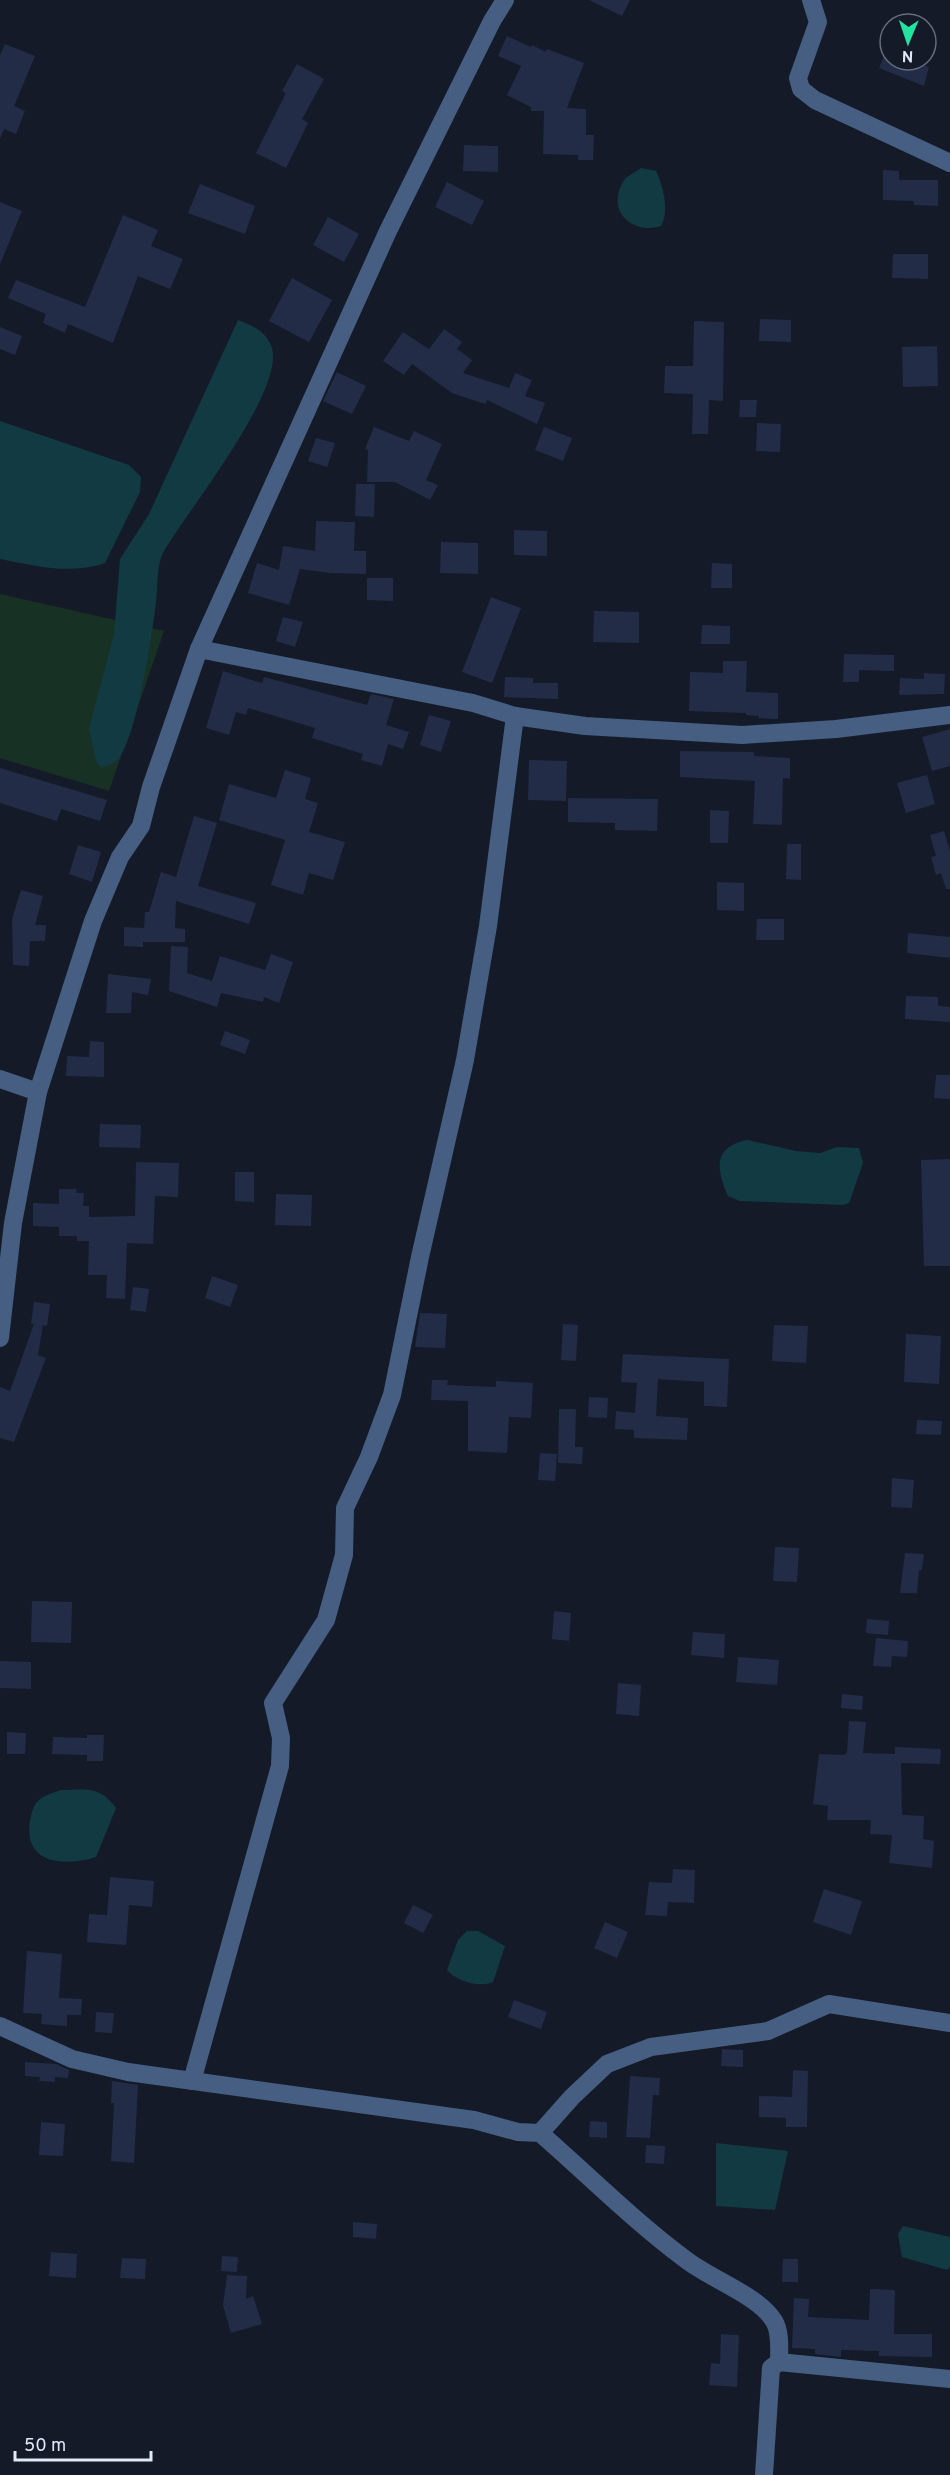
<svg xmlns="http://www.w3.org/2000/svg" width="950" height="2475" font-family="Overpass,sans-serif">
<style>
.green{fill:#183125}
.water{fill:#123a43}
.building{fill:#222c47}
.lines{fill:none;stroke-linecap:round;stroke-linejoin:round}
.minor{stroke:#455e81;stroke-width:18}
</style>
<rect width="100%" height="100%" fill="#141a28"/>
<polygon class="green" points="0,594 164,631 109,791 0,758"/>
<g class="water">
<path d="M641,168l15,3c7,15 14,41 5,55 -29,9 -55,-15 -38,-44 3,-6 13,-10 18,-14z"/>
<path d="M238,320c14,5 29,12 34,28 12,45 -86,164 -109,205 -7,13 -5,35 -7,49 -3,29 -20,141 -39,158 -4,4 -11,6 -16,8l-5,-7 -7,-32 25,-95 6,-75 29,-45z"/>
<path d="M0,421l129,44 12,12 -1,15 -35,71c-35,12 -69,3 -105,-4z"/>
<path d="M747,1140l49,11 24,2 17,-6 22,1 4,15 -14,40 -6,2 -103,-4 -12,-5c-12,-27 -15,-49 19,-56z"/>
<path d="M61,1790c27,0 37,-5 55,18l-20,49c-32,10 -73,7 -66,-36 4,-22 10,-24 31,-31z"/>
<path d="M467,1931h11l27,15 -12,36c-13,6 -37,-1 -46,-12l11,-30z"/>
<polygon points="716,2143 788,2151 775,2210 716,2206"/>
<polygon points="903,2226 950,2237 950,2267 947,2270 902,2257 898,2234"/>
</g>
<g class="building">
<polygon points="589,0 630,0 622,16"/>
<polygon points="507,36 531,47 532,45 546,52 547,49 584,63 567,108 586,109 586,135 594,135 593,160 578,160 578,155 543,154 544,111 531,111 531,107 507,95 521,66 498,56"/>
<polygon points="5,44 35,56 14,106 25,111 16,134 4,129 0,139 0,55"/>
<polygon points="885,54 890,56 890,60 904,60 929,67 924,86 879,68"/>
<polygon points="297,64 324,79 302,119 308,123 286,168 256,153 286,93 282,91"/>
<polygon points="464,145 498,146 498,172 463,171"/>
<polygon points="883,170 899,171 899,180 938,180 938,206 914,205 914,201 883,200"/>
<polygon points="447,182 484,201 472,225 435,207"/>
<polygon points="200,184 255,206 245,234 188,213"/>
<polygon points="0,202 22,211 0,264"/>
<polygon points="123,215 158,230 151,246 183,259 170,289 138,276 113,343 68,324 65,333 43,323 46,314 8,298 16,280 85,307"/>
<polygon points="328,217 359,234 344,262 313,245"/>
<polygon points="893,254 928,254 928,279 892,278"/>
<polygon points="292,278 332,300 309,342 269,321"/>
<polygon points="760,319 791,320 791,342 759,341"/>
<polygon points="694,321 724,322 723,401 709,400 708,434 692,434 693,394 664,393 665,366 693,366"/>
<polygon points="0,327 22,336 15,355 0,349"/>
<polygon points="444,329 462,342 457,349 472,360 463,373 509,388 515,373 532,380 525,396 545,403 537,424 487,400 485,404 452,393 412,364 404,375 383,361 403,332 429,349"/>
<polygon points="937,346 938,386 903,387 902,347"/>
<polygon points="337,372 366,386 352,414 323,401"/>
<polygon points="740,400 757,400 756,417 739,417"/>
<polygon points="757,423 781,424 780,452 756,451"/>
<polygon points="374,427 409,441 414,431 442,444 426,480 438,485 430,500 395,482 367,482 368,450 365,449"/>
<polygon points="544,427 572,438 563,461 535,450"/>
<polygon points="316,438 335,443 327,467 308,461"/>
<polygon points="356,484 375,484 374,517 355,516"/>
<polygon points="316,521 355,522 354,551 366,551 366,574 330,573 300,569 289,605 248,593 257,563 279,570 283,546 315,551"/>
<polygon points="514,530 547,531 547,556 514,555"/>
<polygon points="441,542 478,543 478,574 440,573"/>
<polygon points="712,563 732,564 732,588 711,588"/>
<polygon points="367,578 393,578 393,601 367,600"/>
<polygon points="491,597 521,608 492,683 462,672"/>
<polygon points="594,611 639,612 639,643 593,642"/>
<polygon points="283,617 303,622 295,647 276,641"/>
<polygon points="702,625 730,626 730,644 701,644"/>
<polygon points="844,654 894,655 894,671 859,670 859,682 843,682"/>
<polygon points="723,661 747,661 746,692 778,693 778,719 759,718 759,716 746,715 746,713 689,711 690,672 723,673"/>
<polygon points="223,671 262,683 264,677 367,705 371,694 394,699 386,725 409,732 403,749 388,744 382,766 361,760 363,754 312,738 315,728 248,708 246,715 236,712 229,735 206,728"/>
<polygon points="924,673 945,674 944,694 899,695 900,678 924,679"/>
<polygon points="505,677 533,678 533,683 558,683 558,699 504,697"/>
<polygon points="429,715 451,721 441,752 420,745"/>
<polygon points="950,729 950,766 932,771 922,737"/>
<polygon points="680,751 754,752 754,756 790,758 790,779 783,778 782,825 753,824 755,781 680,777"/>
<polygon points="529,760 567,761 566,801 528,800"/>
<polygon points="0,768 107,800 100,821 61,809 57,821 0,803"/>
<polygon points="285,770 311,778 305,799 318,803 309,832 345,842 333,880 309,873 303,895 271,885 285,840 219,820 229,784 276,798"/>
<polygon points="927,775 935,804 906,813 897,783"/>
<polygon points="568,798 658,799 657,831 615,830 615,823 568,822"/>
<polygon points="710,810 729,811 728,843 710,843"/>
<polygon points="194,816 217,823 198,886 256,903 249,924 176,901 175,928 185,929 185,942 143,942 143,947 124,946 124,927 144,928 145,912 149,912 161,872 176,877"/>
<polygon points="944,831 950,851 950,889 946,889 941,873 936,875 931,857 936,856 930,835"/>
<polygon points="787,844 801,844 801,880 786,879"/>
<polygon points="78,845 101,852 92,882 69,874"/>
<polygon points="717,882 744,883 744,911 717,910"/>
<polygon points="21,890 43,896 35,925 46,925 45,941 30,941 29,966 13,965 12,919"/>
<polygon points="757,919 784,919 784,940 756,940"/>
<polygon points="908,933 950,937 950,958 907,953"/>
<polygon points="171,946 188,947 187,973 212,981 220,956 265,970 271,954 293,962 279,1003 264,997 263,1002 221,993 217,1007 169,991"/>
<polygon points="108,974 151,979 148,995 132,992 131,1013 106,1013"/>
<polygon points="906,996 938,997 938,1006 950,1007 950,1022 905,1019"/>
<polygon points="225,1031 250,1040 245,1054 220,1045"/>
<polygon points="90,1041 104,1042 104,1077 66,1076 67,1056 89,1057"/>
<polygon points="936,1075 950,1075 950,1099 934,1098"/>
<polygon points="100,1124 141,1125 140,1148 99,1147"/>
<polygon points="950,1159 950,1266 924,1266 921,1160"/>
<polygon points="136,1162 179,1163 178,1197 155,1196 153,1244 127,1243 125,1299 106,1298 107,1275 88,1275 89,1241 77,1241 77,1236 59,1236 59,1227 33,1226 33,1203 59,1204 59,1189 77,1189 76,1193 84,1193 83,1206 89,1206 89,1217 135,1216"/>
<polygon points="235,1172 254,1172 254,1202 235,1201"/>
<polygon points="276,1194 312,1195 311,1226 275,1225"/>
<polygon points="212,1276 238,1285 230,1307 205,1298"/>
<polygon points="133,1287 149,1289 146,1312 130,1310"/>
<polygon points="34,1302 50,1304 47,1326 43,1325 38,1355 46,1358 14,1442 0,1438 0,1387 10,1391 34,1324 31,1324"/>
<polygon points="420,1313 447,1314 445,1348 415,1347"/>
<polygon points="563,1324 578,1325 576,1361 561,1360"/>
<polygon points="774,1325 808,1326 806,1363 772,1361"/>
<polygon points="906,1334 941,1336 939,1384 904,1382"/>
<polygon points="623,1354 729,1359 727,1407 704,1406 704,1382 658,1379 656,1416 688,1418 687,1440 634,1438 634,1430 615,1429 616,1411 635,1413 637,1383 621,1382"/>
<polygon points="432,1380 448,1380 447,1385 496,1387 496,1381 533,1383 531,1418 509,1417 507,1453 468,1451 468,1401 431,1400"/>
<polygon points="589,1397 608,1398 607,1418 588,1417"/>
<polygon points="559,1409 576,1409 575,1447 583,1447 582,1464 558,1463"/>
<polygon points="917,1420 942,1421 941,1435 916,1434"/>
<polygon points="540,1453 557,1454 555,1481 538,1480"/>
<polygon points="892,1478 914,1480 912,1508 891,1507"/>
<polygon points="775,1547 799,1548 797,1582 773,1581"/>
<polygon points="905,1553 924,1554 922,1570 919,1570 917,1593 900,1593"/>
<polygon points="32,1601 72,1602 71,1643 31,1642"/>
<polygon points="554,1611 571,1613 569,1641 552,1639"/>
<polygon points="867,1619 889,1621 888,1635 866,1633"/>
<polygon points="693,1632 725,1634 724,1658 691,1655"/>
<polygon points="876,1638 908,1641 907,1657 892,1656 891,1667 873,1666"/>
<polygon points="738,1657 779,1660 777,1685 736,1682"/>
<polygon points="0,1661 31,1662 31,1689 0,1688"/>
<polygon points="618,1683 641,1685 639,1716 616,1714"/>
<polygon points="842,1694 863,1696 862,1710 841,1708"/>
<polygon points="849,1721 866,1722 863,1753 895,1754 895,1747 941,1749 940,1764 901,1763 902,1815 924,1816 923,1839 934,1841 932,1868 889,1863 892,1835 870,1834 871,1820 827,1820 828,1806 813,1804 819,1754 844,1755 847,1753"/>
<polygon points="7,1732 26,1733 25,1754 7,1754"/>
<polygon points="87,1735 104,1735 103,1761 87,1761 87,1755 52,1754 53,1737 87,1738"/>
<polygon points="673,1869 695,1870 694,1903 668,1902 667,1916 645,1915 649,1882 672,1883"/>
<polygon points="110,1877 154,1881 152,1907 129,1905 126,1945 87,1942 89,1914 107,1915"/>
<polygon points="824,1889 862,1901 851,1935 813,1922"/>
<polygon points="413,1905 433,1915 423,1933 404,1923"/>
<polygon points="605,1922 628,1932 617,1958 594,1948"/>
<polygon points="27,1951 62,1954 59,1998 82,1999 81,2015 67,2015 67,2026 41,2024 42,2014 23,2013"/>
<polygon points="514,2000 547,2012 541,2029 508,2017"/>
<polygon points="96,2012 114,2013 112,2033 95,2032"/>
<polygon points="722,2049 743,2050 743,2067 721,2066"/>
<polygon points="25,2062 56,2064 69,2070 68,2078 55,2077 55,2082 39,2081 40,2077 25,2076"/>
<polygon points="793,2070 808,2071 807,2127 786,2127 786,2118 759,2117 759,2096 792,2097"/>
<polygon points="630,2076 660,2078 659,2095 653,2095 650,2138 626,2137"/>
<polygon points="112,2081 138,2085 134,2163 111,2161 114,2103 111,2103"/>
<polygon points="590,2121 607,2122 607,2138 589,2137"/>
<polygon points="41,2122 65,2124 63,2156 39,2155"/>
<polygon points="646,2145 665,2146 664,2164 645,2163"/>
<polygon points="353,2222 377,2224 376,2239 353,2237"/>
<polygon points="51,2252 77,2254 76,2278 49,2276"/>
<polygon points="222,2256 238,2257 237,2272 221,2271"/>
<polygon points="122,2258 146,2259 145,2279 120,2278"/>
<polygon points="783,2259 798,2259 798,2282 782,2282"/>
<polygon points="227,2275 247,2276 246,2299 253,2296 262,2324 231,2333 223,2305"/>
<polygon points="870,2289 895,2290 894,2334 932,2334 932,2357 879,2356 879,2351 841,2350 841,2357 815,2354 815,2349 792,2348 794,2298 809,2299 808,2317 869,2320"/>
<polygon points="721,2334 739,2335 737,2387 709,2385 711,2363 720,2364"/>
</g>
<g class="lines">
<g class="minor">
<polyline points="811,0 818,22 798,78 801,89 815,100 950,163"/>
<polyline points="199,649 473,703 515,716 585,726 742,735 836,729 950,715"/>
<polyline points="0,1079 38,1092"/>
<polyline points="0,1338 13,1223 38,1092 93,921 120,857 141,826 151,787 199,649 388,231 492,21 505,0"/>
<polyline points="0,2026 72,2059 128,2072 474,2120 518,2132 540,2133 572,2097 607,2064 651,2047 768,2031 829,2004 950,2023"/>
<polyline points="192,2081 280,1766 281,1738 273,1703 326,1620 344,1555 345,1508 369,1457 392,1395 420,1257 465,1060 488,926 515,716"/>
<path d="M540,2133c47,41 95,89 145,126 25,20 73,36 89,62 7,11 5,29 5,41"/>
<polyline points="764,2475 771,2368 779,2362 950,2379"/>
</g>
</g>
<g transform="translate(908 42) rotate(182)"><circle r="28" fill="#141a28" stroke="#656d7c" stroke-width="1.5"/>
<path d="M0-4.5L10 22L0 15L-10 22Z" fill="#24e29f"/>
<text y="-9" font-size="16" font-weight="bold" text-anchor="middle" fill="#dfe9fb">N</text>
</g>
<path d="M15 2451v9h136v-9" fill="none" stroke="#dfe9fb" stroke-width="3"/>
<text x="24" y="2451" font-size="18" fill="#dfe9fb" stroke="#141a28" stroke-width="4.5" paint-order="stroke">50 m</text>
</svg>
